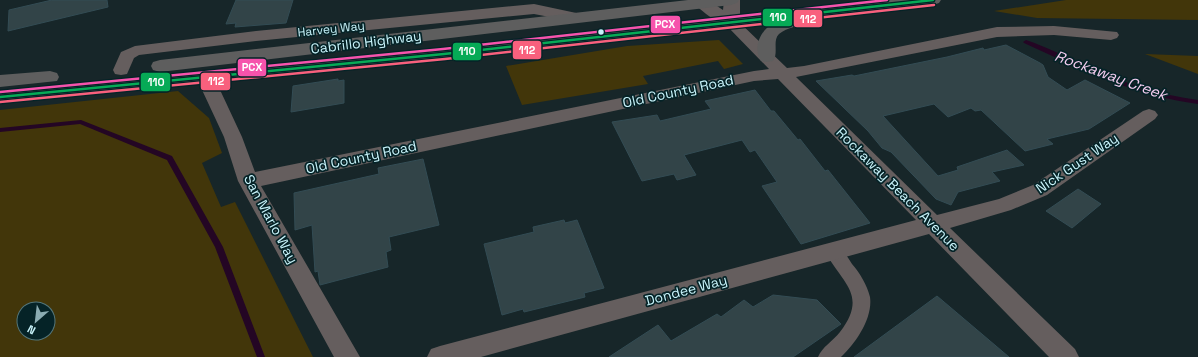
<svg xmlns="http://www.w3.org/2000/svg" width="1198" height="357" font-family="'Space Grotesk',sans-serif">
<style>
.green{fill:#42360a;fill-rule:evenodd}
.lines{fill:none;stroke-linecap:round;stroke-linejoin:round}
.stream{fill:#240624;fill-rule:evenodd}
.building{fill:#324448;stroke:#334c54}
.pedestrian{fill:#655e5e;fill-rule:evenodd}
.minor{fill:#655e5e;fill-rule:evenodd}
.tertiary{fill:#655e5e;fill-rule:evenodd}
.trunk{fill:#5e5e5e;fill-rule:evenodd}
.bus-1-casing{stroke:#052327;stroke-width:5}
.bus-2-casing{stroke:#052327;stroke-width:5}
.bus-3-casing{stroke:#052327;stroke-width:5}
.bus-1{stroke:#06aa56;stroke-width:2.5}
.bus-2{stroke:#f8607d;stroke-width:2.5}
.bus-3{stroke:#f653ac;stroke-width:2.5}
.bus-dot{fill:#c8f3fa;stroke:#052327;stroke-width:1.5}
.labels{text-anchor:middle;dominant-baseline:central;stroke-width:3.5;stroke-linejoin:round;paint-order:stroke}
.far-street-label{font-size:12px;fill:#c8f3fa;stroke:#052327}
.street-label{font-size:14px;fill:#c8f3fa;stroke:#052327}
.water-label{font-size:15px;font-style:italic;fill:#f5cef1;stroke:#052327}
.line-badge{stroke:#052327;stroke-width:1.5}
.badge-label{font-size:11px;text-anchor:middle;font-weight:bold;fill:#fff}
</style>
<rect width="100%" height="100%" fill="#172629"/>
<g class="green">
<polygon points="1066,0 1198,0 1198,20 1037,18 994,11"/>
<polygon points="719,40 743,64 724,69 718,61 643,76 648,84 522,105 506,66 627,46"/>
<polygon points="1145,54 1198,56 1198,74"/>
<path d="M178,91l31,27 13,35 -20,10 19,44 14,-5 78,155h-313v-247zM24,309h24v24h-24z"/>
</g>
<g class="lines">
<g class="stream">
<path d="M1026,40c21,7 42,18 63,27 35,16 71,28 109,33v4c-15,-2 -30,-5 -45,-9 -45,-12 -87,-33 -129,-52l-1,-1z"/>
<polygon points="81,120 172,156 223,247 265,357 257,357 215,247 167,160 80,124 0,132 0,128"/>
</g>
</g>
<g class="building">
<polygon points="52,0 107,0 108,7 8,31 9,10"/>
<polygon points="236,0 293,0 286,23 235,27 236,23 226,24"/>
<polygon points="1006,45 1040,63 1043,65 1048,77 1067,90 1085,80 1130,103 1089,129 1047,139 1053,144 1025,151 981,110 975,111 971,108 948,117 934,104 883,116 938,176 958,170 957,167 1007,150 1024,165 992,172 1000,181 958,192 951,205 936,199 891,152 882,148 868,131 816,81 852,75 854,76 947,57 983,48 984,50"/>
<polygon points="338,79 338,81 344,80 344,103 291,112 293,86"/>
<polygon points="755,90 771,111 774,111 798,140 800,139 825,171 828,170 870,223 801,244 762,186 777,182 755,150 750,152 742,140 684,155 696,175 677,180 674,174 642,181 612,122 657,115 660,121 711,109 705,101"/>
<polygon points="423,159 439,225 389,237 391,250 386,252 388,267 320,285 318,271 315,272 312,225 295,230 294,193 379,174 378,168"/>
<polygon points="1078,189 1101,204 1072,228 1046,211"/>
<polygon points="564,220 565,223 577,220 604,288 584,293 585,297 524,312 523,309 502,315 484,244 534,232 533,227"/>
<polygon points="773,295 817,300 841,324 793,357 609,357 658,325 671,341 717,314 721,317 744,300 753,307"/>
<polygon points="937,296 1009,357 854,357"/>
</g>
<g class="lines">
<path class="pedestrian" d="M833,244c9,3 14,12 19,20 8,9 15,21 18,33 3,21 -14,46 -29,60h-23c4,-10 15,-16 22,-25 29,-38 1,-49 -15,-81l2,-5z"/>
<g class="minor">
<polygon points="534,4 581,14 584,17 581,20 576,22 534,14 256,41 139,55 134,58 127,74 121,75 115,74 113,70 121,52 135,46 256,31"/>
<polygon points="731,17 736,19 787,68 804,66 997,27 1054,26 1117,32 1119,35 1117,38 1111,40 1054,35 997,37 796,77 937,215 999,199 1033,185 1143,111 1149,109 1155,111 1158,115 1155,119 1047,195 1011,210 950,228 1075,349 1079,357 1049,357 929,234 481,357 427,357 431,349 440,346 916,220 778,79 754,81 261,186 360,357 334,357 238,181 224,137 196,77 199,73 205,72 211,73 214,77 242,137 255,172 754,71 769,69 726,25 723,22 726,19"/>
</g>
<path class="tertiary" d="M692,0h16l15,10 1,-10h16v22l-3,4c-1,0 -6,1 -6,1 -8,0 -37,-20 -39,-27z"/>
<g class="trunk">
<polygon points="688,0 739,0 737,3 731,5 160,72 153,70 151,66 153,62 160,60"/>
<path d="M888,0h53l-2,3 -6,2 -127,14c-5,8 -19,8 -27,15 -7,7 0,19 -6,27l-6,1 -6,-1c-9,-13 0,-32 13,-38l-330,36 -444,44v-12l444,-42z"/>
<polygon points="50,71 57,73 59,77 57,81 0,87 0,75"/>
</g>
<defs>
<polyline id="bus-1" points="0,97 444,54 933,0"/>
<polyline id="bus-2" points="0,102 445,59 934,5"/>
<polyline id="bus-3" points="0,92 443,49 887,0"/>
</defs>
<use href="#bus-1" class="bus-1-casing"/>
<use href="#bus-2" class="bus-2-casing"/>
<use href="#bus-3" class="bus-3-casing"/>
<use href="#bus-1" class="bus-1"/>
<use href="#bus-2" class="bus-2"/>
<use href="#bus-3" class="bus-3"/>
</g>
<circle class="bus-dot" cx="601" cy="32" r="3.5"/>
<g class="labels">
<g class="far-street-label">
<text transform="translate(331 29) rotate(-6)">Harvey Way</text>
</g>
<g class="street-label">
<text transform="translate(366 42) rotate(-7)">Cabrillo Highway</text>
<text transform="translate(678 91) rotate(-12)">Old County Road</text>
<text transform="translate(361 157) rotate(-12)">Old County Road</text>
<text transform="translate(1077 163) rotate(-34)">Nick Gust Way</text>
<text transform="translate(898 189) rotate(45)">Rockaway Beach Avenue</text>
<text transform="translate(271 219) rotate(62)">San Marlo Way</text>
<text transform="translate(686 290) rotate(-15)">Dondee Way</text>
</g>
<g class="water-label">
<text transform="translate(1111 75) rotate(20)">Rockaway Creek</text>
</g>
</g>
<g class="line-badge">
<rect x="762" y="8" width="31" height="19" rx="4" fill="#06aa56"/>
<rect x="793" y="9" width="30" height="19" rx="4" fill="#f8607d"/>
<rect x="650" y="15" width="31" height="19" rx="4" fill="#f653ac"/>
<rect x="512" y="40" width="30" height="20" rx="4" fill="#f8607d"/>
<rect x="452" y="42" width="30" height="19" rx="4" fill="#06aa56"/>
<rect x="237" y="58" width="30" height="19" rx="4" fill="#f653ac"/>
<rect x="200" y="72" width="31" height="19" rx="4" fill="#f8607d"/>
<rect x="140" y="72" width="31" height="20" rx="4" fill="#06aa56"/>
</g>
<g class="badge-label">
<text x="778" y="21">110</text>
<text x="808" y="23">112</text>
<text x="665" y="28">PCX</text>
<text x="527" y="54">112</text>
<text x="467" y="55">110</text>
<text x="252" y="71">PCX</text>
<text x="216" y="85">112</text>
<text x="156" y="86">110</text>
</g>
<g transform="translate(36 321) rotate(208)"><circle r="19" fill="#052327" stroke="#53767b"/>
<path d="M0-3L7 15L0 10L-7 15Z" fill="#8aabb1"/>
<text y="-6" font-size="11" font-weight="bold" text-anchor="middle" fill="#c8f3fa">N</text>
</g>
</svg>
